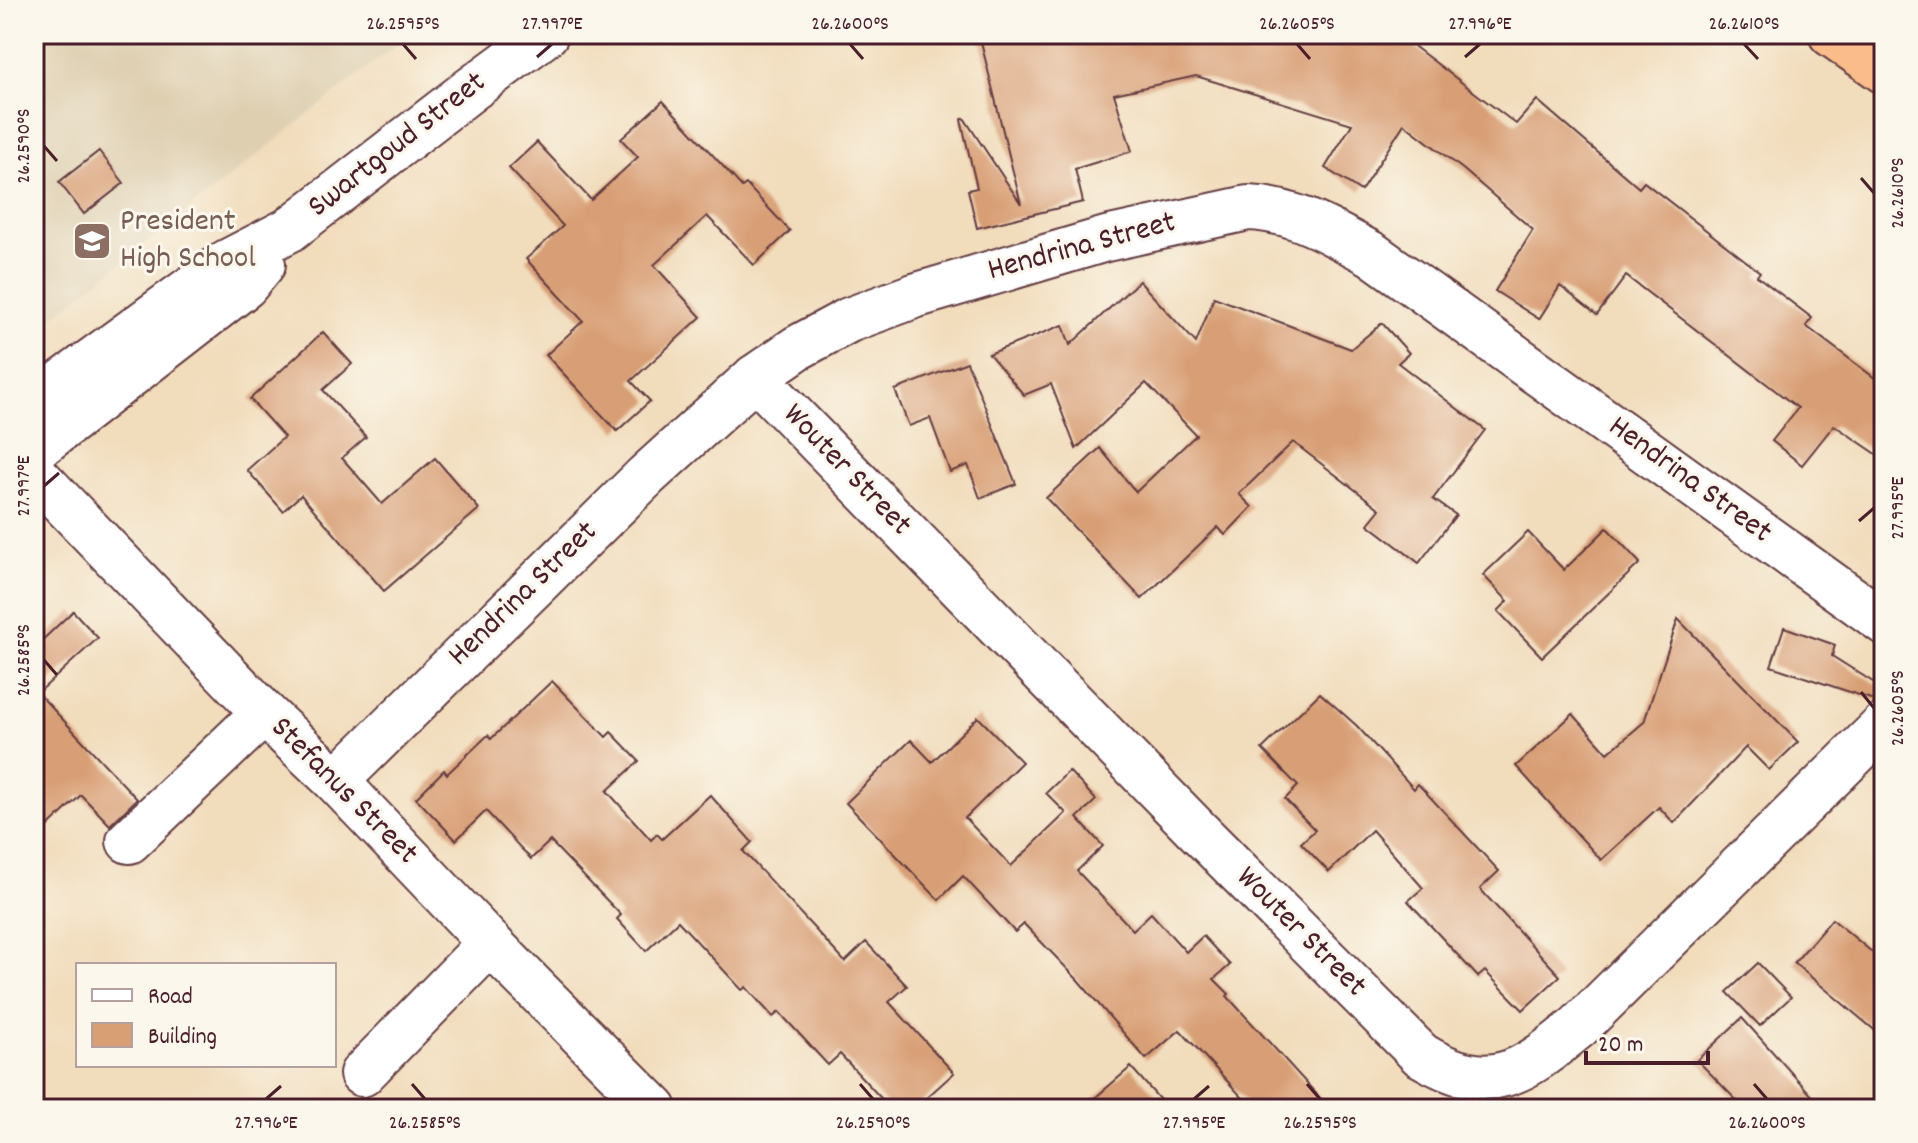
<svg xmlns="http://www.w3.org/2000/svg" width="1918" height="1143" font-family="Dekko,sans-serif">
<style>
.built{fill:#decfb1}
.building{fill:#d89e74}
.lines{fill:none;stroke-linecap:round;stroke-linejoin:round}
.minor-casing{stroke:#633b41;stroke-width:48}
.highway-casing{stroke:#633b41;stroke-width:48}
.minor{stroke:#fff;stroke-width:44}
.highway{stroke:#f9bc8a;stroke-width:44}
.ticks{fill:none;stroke:#4a1f2b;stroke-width:3}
.labels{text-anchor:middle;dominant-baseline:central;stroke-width:6;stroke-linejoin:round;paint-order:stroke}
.street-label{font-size:32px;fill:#4a1f2b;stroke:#fbf7ec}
.education-label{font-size:32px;fill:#785e54;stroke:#fbf7ec;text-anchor:start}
.neatline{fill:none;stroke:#4a1f2b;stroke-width:3}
.ticks-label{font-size:20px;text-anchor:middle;fill:#4a1f2b}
</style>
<rect width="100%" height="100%" fill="#fbf7ec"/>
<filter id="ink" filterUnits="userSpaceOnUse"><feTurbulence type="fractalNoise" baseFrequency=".0125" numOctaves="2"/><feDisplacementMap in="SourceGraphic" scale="16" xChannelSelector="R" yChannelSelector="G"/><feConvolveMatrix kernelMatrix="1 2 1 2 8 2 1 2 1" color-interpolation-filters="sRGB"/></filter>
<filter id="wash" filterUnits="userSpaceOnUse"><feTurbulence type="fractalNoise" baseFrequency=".006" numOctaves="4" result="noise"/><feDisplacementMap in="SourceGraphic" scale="32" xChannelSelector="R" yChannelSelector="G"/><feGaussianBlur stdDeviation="1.8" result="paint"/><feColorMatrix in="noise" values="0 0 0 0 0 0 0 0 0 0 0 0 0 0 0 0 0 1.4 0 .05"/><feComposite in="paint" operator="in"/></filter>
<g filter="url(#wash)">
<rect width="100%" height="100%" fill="#f1dcbb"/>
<polygon class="built" points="34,34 410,34 34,332"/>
<g id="blocks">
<g class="building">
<polygon points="979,34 1398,34 1516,124 1537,100 1639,188 1644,182 1760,272 1757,276 1812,318 1806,326 1884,385 1884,459 1834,425 1802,465 1772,441 1798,408 1626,276 1597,315 1560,286 1539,319 1495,291 1533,230 1464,170 1404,124 1361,191 1325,168 1352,124 1196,76 1114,94 1132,151 1075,169 1083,202 977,228 968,190 977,188 961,120 964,118 1021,204"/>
<polygon points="663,101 742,187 746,184 790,231 754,265 707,216 654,265 701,317 631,381 650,401 617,431 546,355 583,321 526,259 563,226 509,168 537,142 591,200 638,157 621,139"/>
<polygon points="99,151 124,183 84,214 59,182"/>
<polygon points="1139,281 1196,343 1214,297 1351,349 1382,323 1409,353 1398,363 1485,430 1433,499 1456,515 1419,563 1368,524 1380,509 1293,442 1239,494 1252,507 1225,535 1218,527 1142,599 1046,498 1100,448 1136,492 1196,435 1146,383 1076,449 1051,384 1024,395 989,354 1063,325 1070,345"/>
<polygon points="323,332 352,364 323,390 366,437 342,458 382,504 435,458 479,509 384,591 301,495 283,511 247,470 284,437 250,399"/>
<polygon points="967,362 1016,484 980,498 968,465 950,472 930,418 909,426 895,390"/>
<polygon points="1607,528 1640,563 1542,657 1498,611 1508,601 1483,575 1528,532 1564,570"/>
<polygon points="73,611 98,638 38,693 137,799 110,825 81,795 34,840 34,648"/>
<polygon points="1678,619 1798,742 1769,770 1746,747 1674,823 1659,807 1601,860 1516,766 1573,714 1608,753 1644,722"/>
<polygon points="1784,627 1835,645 1832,656 1884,689 1884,701 1877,701 1771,666"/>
<polygon points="552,681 606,737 611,732 639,761 607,791 651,840 657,834 662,839 710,795 752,842 743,851 845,962 866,942 907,986 889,1002 954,1073 914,1109 891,1109 840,1054 828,1065 779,1012 773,1017 746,987 742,990 678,921 646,951 617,919 621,915 550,841 531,859 486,811 456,840 416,798 444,770 447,774 488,735 491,739"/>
<polygon points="1320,693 1357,726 1414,789 1418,784 1499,871 1480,889 1560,976 1523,1010 1485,971 1478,977 1408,901 1423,888 1372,830 1329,872 1301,843 1315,830 1285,799 1298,786 1262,749"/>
<polygon points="978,717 1022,762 965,818 1011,866 1066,813 1046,793 1069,771 1096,800 1077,818 1103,846 1077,871 1133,930 1151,913 1186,952 1203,936 1230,965 1214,979 1229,994 1227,996 1330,1109 1253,1109 1180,1030 1146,1059 1077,979 1024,924 1015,932 963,876 939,900 846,803 911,740 932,762"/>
<polygon points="1832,919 1884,962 1884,1038 1794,963"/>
<polygon points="1758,963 1791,997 1760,1026 1727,992"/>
<polygon points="1742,1018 1824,1109 1745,1109 1697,1060"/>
<polygon points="1131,1067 1168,1109 1082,1109"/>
</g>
</g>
</g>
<g filter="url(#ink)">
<use href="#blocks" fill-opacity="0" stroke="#633b41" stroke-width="2"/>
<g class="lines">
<defs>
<g id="minor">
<path d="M755,377l439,450 227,228c70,42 101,18 157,-28l306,-302"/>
<polyline points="34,403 227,262 289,230 470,90 546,34"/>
<polyline points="34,450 245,286 263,264"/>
<polyline points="34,473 264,713 336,781 490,943 655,1109"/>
<path d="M336,781l310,-305 109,-99 42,-29 52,-28 65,-24 192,-57 142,-31c49,2 82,24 124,46l512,368"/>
<polyline points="129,841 264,713"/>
<polyline points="362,1074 490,943"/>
</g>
<polyline id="highway" points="1831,34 1884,71"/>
</defs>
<use href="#minor" class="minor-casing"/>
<use href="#highway" class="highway-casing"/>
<use href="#minor" class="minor"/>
<use href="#highway" class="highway"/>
</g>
</g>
<path class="ticks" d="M403,44l13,15M850,44l13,15M1297,44l13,15M1744,44l14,15M537,57l15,-13M1465,57l15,-13M44,146l13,15M1861,178l13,15M44,486l15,-13M1859,521l15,-13M44,660l13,15M1861,692l13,16M412,1084l13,15M860,1084l13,15M1307,1084l13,15M1754,1084l13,15M266,1099l15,-13M1194,1099l15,-13"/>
<defs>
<symbol id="school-square" viewBox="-11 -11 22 22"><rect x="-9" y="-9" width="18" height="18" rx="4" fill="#8d6e63" stroke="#fbf7ec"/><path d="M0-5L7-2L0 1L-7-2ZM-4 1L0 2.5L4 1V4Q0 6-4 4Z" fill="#fff"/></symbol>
</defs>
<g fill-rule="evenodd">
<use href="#school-square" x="70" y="219" width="44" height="44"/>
</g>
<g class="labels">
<g class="street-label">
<text transform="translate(398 146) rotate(-38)">Swartgoud Street</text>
<text transform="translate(1082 248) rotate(-15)">Hendrina Street</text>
<text transform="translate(846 471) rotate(46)">Wouter Street</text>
<text transform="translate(1689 481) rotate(36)">Hendrina Street</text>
<text transform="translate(524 595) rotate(-44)">Hendrina Street</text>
<text transform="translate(343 792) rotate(45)">Stefanus Street</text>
<text transform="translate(1300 933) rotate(45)">Wouter Street</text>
</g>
<g class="education-label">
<text x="120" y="223">President<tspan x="120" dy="37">High School</tspan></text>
</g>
</g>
<rect width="1918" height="1143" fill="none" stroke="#fbf7ec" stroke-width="88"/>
<rect x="76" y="963" width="260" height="104" fill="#fbf7ec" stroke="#b4a19f" stroke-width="2"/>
<rect x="92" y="989" width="40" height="12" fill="#ffffff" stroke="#b4a19f" stroke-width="2"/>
<text x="148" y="1003" font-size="24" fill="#4a1f2b">Road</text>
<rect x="92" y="1023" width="40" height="24" fill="#d89e74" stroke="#b4a19f" stroke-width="2"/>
<text x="148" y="1043" font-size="24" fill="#4a1f2b">Building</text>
<path d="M1586 1051v12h122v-12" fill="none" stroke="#4a1f2b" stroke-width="4"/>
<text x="1598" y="1051" font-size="24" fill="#4a1f2b" stroke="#fbf7ec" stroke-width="6" paint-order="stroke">20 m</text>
<rect x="44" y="44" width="1830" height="1055" class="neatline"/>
<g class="ticks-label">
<text x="403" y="29">26.2595°S</text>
<text x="552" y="29">27.997°E</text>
<text x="850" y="29">26.2600°S</text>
<text x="1297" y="29">26.2605°S</text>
<text x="1480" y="29">27.996°E</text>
<text x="1744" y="29">26.2610°S</text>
<text transform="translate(22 146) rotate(-90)" y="7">26.2590°S</text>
<text transform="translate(1896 193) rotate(-90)" y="7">26.2610°S</text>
<text transform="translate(22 486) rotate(-90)" y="7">27.997°E</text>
<text transform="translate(1896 508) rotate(-90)" y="7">27.995°E</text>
<text transform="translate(22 660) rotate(-90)" y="7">26.2585°S</text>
<text transform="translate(1896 708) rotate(-90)" y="7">26.2605°S</text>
<text x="266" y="1128">27.996°E</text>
<text x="425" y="1128">26.2585°S</text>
<text x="873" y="1128">26.2590°S</text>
<text x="1194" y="1128">27.995°E</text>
<text x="1320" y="1128">26.2595°S</text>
<text x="1767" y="1128">26.2600°S</text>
</g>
</svg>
